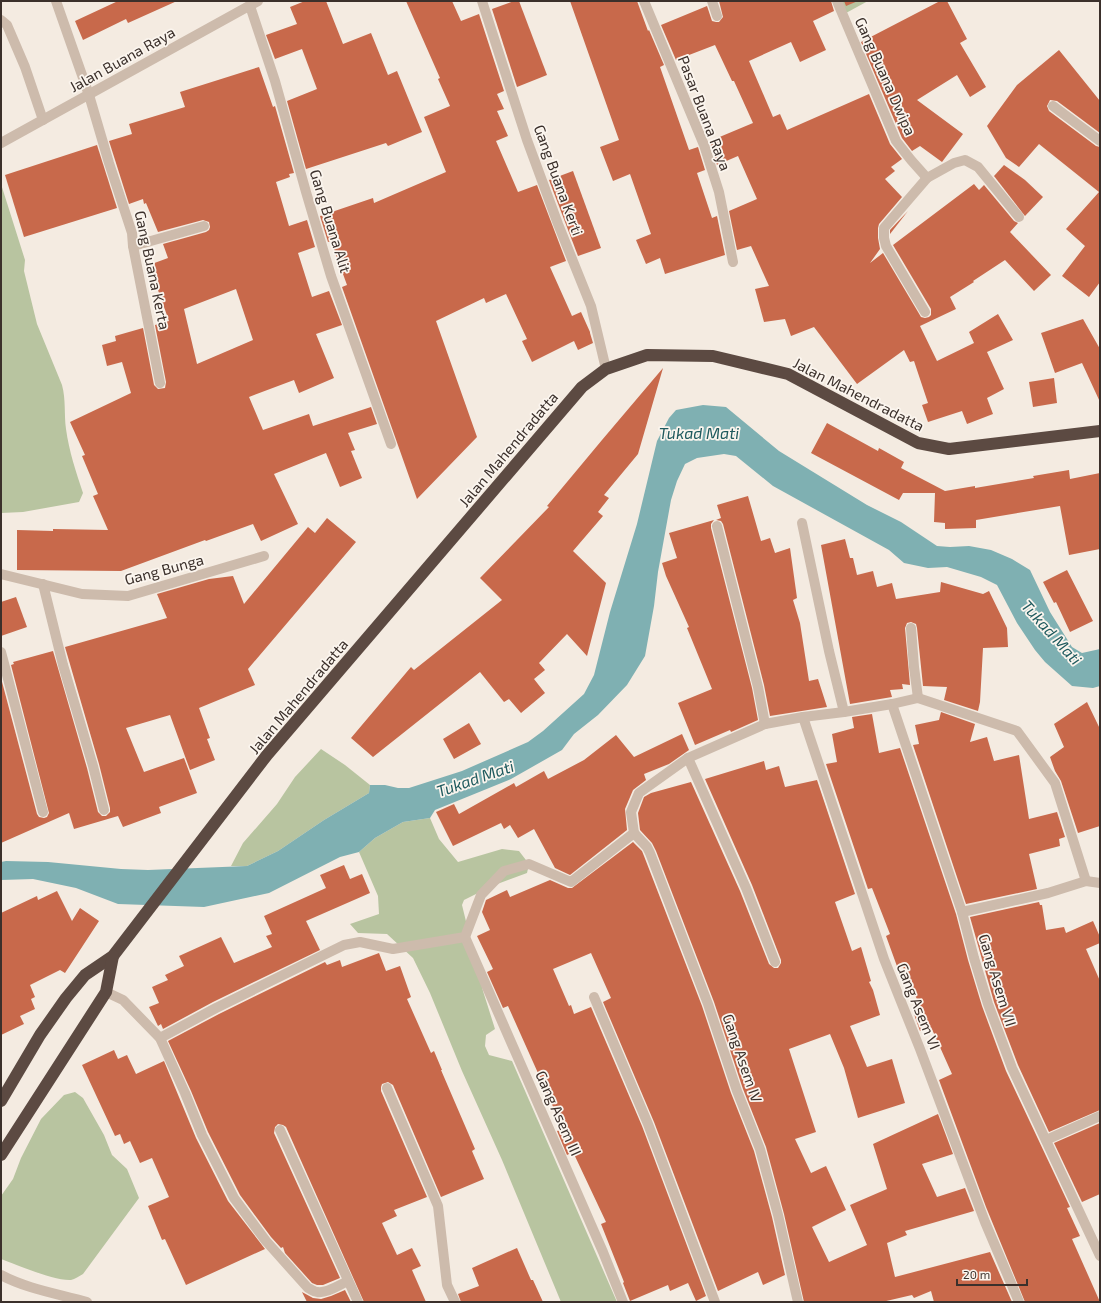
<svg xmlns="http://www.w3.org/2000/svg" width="1101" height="1303" font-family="'Exo 2',sans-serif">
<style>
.green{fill:#b8c4a0}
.water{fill:#7fb0b2}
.building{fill:#c8694b;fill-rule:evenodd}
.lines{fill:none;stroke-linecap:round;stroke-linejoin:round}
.minor{stroke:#cdbbac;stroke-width:10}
.highway{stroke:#5c4a42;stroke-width:12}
.labels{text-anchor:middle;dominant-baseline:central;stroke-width:3.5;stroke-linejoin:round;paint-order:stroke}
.street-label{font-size:15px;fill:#3b302b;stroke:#fbf5ee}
.water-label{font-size:16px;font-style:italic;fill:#1f5a5e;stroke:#fbf5ee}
</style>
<rect width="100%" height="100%" fill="#f4ebe1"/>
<g class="green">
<polygon points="842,1 868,1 846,13"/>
<path d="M1,184l24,76 -1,11 13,53 25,61c4,15 2,29 4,44 3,22 10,43 17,64l-4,9 -56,10 -22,1z"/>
<polygon points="321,749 345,765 370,785 369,793 324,820 278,851 247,866 231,866 243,843 277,804 295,777"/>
<polygon points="430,818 439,839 458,862 502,849 519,851 529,864 527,873 492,886 464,900 462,905 483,991 495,1029 486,1035 485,1046 489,1055 512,1061 617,1302 561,1302 502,1160 462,1071 430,993 413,958 387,934 358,933 350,924 379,914 378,896 359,852 375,838 403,822"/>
<path d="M75,1092l8,6 21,37 8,20 15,14 12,29 -56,76c-4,2 -8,5 -12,6 -17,1 -53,-15 -70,-21v-63l12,-17 8,-21 20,-39 23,-24z"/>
</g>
<polygon class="water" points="703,405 726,407 779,451 867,505 901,522 937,546 950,547 969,546 991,550 1012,559 1030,570 1050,612 1072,647 1082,653 1100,649 1100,686 1093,688 1072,686 1045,662 1035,650 1017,623 997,585 981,577 947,567 928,568 904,563 889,550 773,486 736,456 724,454 697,458 685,464 677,481 671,500 658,572 654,606 645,656 627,685 598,715 574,734 562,750 511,779 435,810 430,818 403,822 375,838 359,852 340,857 269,893 204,907 118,904 76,888 33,879 1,880 1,862 6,861 48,862 121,869 148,870 247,866 278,851 324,820 369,793 370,785 385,785 398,788 409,788 462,771 528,742 543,731 584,694 594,675 610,612 637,524 657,441 669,418 676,410"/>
<g class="building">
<polygon points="118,1 177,1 128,23 126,19 83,40 75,21"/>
<polygon points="305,1 326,1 343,44 371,33 388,75 397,71 422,132 388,146 386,143 306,169 287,101 317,89 302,49 275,59 266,35 297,24 290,7"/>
<polygon points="406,1 452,1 461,21 479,14 504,91 497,94 504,109 497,111 508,136 496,141 518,192 537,185 566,261 550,267 572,316 581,312 590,332 590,333 593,343 578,350 574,341 532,362 522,341 527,339 506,294 486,303 484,298 436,321 477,437 417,499 342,287 347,285 331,241 328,242 320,216 373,198 374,203 446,172 424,117 450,106 438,79 440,78"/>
<polygon points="514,1 519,1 547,75 517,87 492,9"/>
<polygon points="570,1 637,1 648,31 649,30 664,65 660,67 689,150 698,147 705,170 697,173 712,218 717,216 725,255 665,274 660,258 646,264 636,240 651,234 630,174 613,181 600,147 619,140"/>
<polygon points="719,1 831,1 834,11 813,21 826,50 800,62 791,42 749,61 773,117 780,114 787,130 869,94 890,144 902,159 891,167 895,171 885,179 902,197 879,224 878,228 878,238 880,249 870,263 883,253 921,317 925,318 929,317 931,315 931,309 893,245 974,184 979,190 984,185 1014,221 1018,223 1010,232 1051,275 1034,291 1005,260 973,281 974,282 950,297 956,309 920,326 937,361 974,343 969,332 998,314 1013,340 987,352 1004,389 987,398 993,414 967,424 962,411 928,422 922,405 928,403 914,361 910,362 904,350 857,384 814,327 791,336 785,319 764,322 755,289 769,286 751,246 737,250 729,211 757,199 738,156 717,165 710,141 753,123 734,81 732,81 715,45 676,60 661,25 707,6 712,21 716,22 719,22 723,17"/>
<polygon points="844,1 858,1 846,6"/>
<polygon points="940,1 947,1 967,39 960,43 986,87 970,97 957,75 917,100 963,134 942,162 920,146 912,151 902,138 861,42"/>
<polygon points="1059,50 1100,101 1100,133 1057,101 1050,100 1047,106 1049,111 1096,146 1100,147 1100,282 1089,297 1062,276 1085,246 1066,229 1099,192 1039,144 1019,167 1006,158 987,126 1017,85"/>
<path d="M259,67l14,40 2,-1 19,67 -5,1 1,3 -14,5 13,44 18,-6 8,27 -17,6 14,44 17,-6 13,34 -26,9 18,44 -35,15 -5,-13 -45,17 14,33 46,-16 4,12 58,-19 6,17 -29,9 7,17 -4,1 11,27 -22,9 -14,-34 -52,21 24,50 -37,17 -8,-17 -47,17 -1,-1 -84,31 -104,-1v-40l36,1v-2l55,1 -15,-34 5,-2 -16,-38 3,-1 -15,-33 61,-29 -9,-31 -15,4 -5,-21 14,-4 -1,-5 28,-8 11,57 4,4 7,-1 1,-6 -11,-57 14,-4 -20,-56 19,-7 -5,-14 43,-12 3,-2 1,-3 -1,-5 -6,-2 -45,12 -12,-29 -2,1 -1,-5 -14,5 -20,-63 23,-7 -3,-10 56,-17 -5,-15zM236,289l17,51 -56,24 -13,-55z"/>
<polygon points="97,145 117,208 24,237 5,175"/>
<polygon points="1004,165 1025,180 1043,197 1025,216 994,176"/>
<polygon points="573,171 601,248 578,256 549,180"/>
<polygon points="908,211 890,234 890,230"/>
<polygon points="1083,319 1100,349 1100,402 1082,363 1055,373 1041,333"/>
<polygon points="663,368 638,454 604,495 609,498 598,512 603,516 573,551 606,583 587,656 567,634 539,663 545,670 534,679 545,693 521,713 509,699 504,702 480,672 373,757 351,738 411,667 414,670 502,600 480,578 549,507 547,506 602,440"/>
<polygon points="1054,378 1057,403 1033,407 1029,382"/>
<polygon points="827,423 878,451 879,448 904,462 901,468 945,491 975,486 975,488 1034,478 1033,476 1069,470 1070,479 1100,473 1100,549 1069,555 1060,506 976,520 976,528 945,529 945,523 934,522 935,493 903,493 899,500 811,453"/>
<polygon points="748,496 761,541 770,538 775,553 790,548 797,598 793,600 800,623 809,681 818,679 827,707 770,716 764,685 723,524 721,521 716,520 721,518 717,505"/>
<polygon points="327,518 356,542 248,669 255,685 199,708 210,738 207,739 215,760 190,770 170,715 126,728 144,772 184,758 197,793 159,807 161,813 123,827 118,816 74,829 69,813 1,843 1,678 37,814 39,817 44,818 47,817 49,813 11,665 14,664 13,662 53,651 87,768 98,812 102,816 106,816 110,812 110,808 99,764 65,647 167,618 157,594 209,579 233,576 244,604 308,527 315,533"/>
<polygon points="714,520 711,524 711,528 752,688 758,720 731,732 730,730 695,745 678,703 712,689 687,628 689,627 666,576 662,563 677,558 669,533"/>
<polygon points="845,539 850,558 853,558 857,575 873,571 877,587 892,583 896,599 940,592 941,582 983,594 989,591 1007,628 1008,647 983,648 980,702 978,711 944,700 947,687 923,686 917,628 916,624 911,622 907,623 905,628 910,685 902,684 903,689 890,690 892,697 850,704 821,545"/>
<polygon points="1067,570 1093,621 1070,632 1056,602 1054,603 1043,582"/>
<polygon points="16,597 27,627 1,636 1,602"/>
<polygon points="1087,702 1100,729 1100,826 1078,833 1061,781 1055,771 1050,757 1064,747 1054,724"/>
<polygon points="941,712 975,724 970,742 987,737 994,761 1019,755 1029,819 1057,812 1065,837 1059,839 1060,846 1029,854 1037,889 966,904 913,745 919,744 915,725 939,720"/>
<polygon points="872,714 879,753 900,748 956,914 968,960 982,1006 1006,1071 1070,1207 1067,1208 1080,1236 1072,1239 1100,1302 1025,1302 986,1207 939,1080 952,1074 931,1027 920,1031 914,1014 922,1011 903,967 898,969 886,936 890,934 872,888 868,889 826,764 837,762 832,734 854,728 852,717"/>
<polygon points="469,723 481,744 454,759 443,739"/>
<polygon points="682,734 689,750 669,764 644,774 646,780 633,790 625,809 627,830 570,875 555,868 534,829 518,838 510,825 504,829 501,823 453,846 436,812 454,804 459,814 514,783 516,787 544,771 548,779 584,760 616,735 634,757"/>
<polygon points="764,761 766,770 779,766 785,787 817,780 855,894 835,902 852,951 861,947 871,981 869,982 873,990 880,1015 850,1026 867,1067 892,1059 905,1103 858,1118 844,1068 830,1034 789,1049 816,1132 795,1139 811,1173 826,1166 846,1210 812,1227 829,1262 867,1245 850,1205 887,1189 873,1144 938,1114 953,1154 922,1164 937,1197 965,1188 974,1211 905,1231 907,1235 887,1243 895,1277 990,1252 1012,1302 934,1302 931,1291 914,1298 912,1295 882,1302 804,1302 784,1214 766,1147 743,1089 714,1002 656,851 652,843 640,830 638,813 644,797 651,793 691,782 740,891 769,964 774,968 778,968 781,963 781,960 752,885 705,779"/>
<polygon points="633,842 642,851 644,856 702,1006 731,1093 754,1151 772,1217 785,1275 763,1285 758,1272 718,1291 654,1122 603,1002 611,998 591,953 553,969 569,1006 571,1005 574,1014 591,1007 642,1126 706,1296 696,1301 688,1283 670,1291 668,1285 630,1301 623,1283 624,1282 601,1224 606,1222 573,1152 567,1155 557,1131 563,1129 508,1006 503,1008 487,972 493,969 477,936 490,930 482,912 486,900 507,890 510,897 550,880 568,888 572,888"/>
<polygon points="344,865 350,879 362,874 370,893 306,921 320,950 213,1002 163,1029 161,1024 158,1026 149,1007 159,1003 152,987 168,980 165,975 184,966 179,956 221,937 234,963 272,947 266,936 272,934 264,916 326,888 320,875"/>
<polygon points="57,891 72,921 80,908 99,921 65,973 60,970 30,985 35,997 31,999 35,1009 20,1016 24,1024 1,1035 1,913 37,896 38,900"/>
<polygon points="1039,902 1040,905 1042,905 1046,930 1064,927 1066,933 1093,921 1100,937 1100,943 1086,949 1100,981 1100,1110 1049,1132 1018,1065 994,1002 970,917"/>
<polygon points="379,953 386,971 400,966 411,997 407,999 431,1053 434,1051 442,1070 441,1070 475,1149 472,1151 484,1179 441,1197 393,1085 388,1082 382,1084 381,1087 381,1091 427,1197 394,1210 397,1216 382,1223 397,1255 412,1248 421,1266 412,1270 426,1302 364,1302 286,1127 283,1125 278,1124 275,1127 274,1133 340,1278 323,1285 317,1285 312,1283 285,1253 283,1247 281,1248 271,1237 240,1195 208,1132 191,1091 168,1041 219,1014 325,962 327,965 340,960 342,967"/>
<polygon points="114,1050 118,1059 127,1055 136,1074 164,1061 196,1138 228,1201 265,1249 186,1285 165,1239 162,1240 148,1206 169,1197 152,1158 140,1163 130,1141 124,1144 120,1134 115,1136 82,1065"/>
<polygon points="1100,1123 1100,1194 1082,1202 1054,1143"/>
<polygon points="517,1248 531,1280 533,1280 543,1302 461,1302 458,1294 479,1286 472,1268"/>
<polygon points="345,1290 351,1302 307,1302 302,1292 313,1298 321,1299 331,1296"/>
</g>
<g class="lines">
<g class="minor">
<polyline points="56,1 89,95 109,163 132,233 133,246 160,383"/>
<polyline points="482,1 527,140 558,224 591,306 606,369"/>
<polyline points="644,1 704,145 719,192 733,262"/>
<polyline points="712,1 717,16"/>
<polyline points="837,1 896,141 911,160 927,178"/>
<polyline points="250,6 275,81 306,192 331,276 391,444"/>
<polyline points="1,20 7,25 25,67 43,120"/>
<polyline points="1053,106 1100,141"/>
<polyline points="1,143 258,1"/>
<polyline points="133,246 204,226"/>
<polyline points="925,312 886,246 884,238 884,228 927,178 954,163 965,160 978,167 1019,217"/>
<polyline points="802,523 829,651 844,712"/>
<polyline points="717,526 758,687 765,724"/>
<polyline points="1,574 82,594 128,596 264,556"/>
<polyline points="43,584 63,665 93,766 104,810"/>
<polyline points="911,628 914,667 918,698"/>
<polyline points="1,652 43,812"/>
<polyline points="892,704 962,912 974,958 988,1004 1012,1068 1100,1256"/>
<polyline points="803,717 884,959 920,1049 985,1222 1019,1302"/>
<polyline points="688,758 746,888 775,962"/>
<polyline points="634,833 647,847 650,853 708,1004 737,1091 760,1149 778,1215 798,1302"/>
<polyline points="962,912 1048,893 1086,881 1100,883"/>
<polyline points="465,937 603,1252 623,1302"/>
<path d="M106,992l17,8 37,38 25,55 17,42 32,63 32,43 42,47c3,1 6,4 9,4 9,2 22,-7 31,-11"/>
<polyline points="594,997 648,1124 715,1302"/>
<polyline points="160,1038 216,1008 344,945 360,942 393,949 465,937 481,895 504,871 529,864 571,882 634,833 631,812 639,793 688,758 765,724 803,717 844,712 892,704 918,698 1017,731 1055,783 1086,881"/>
<polyline points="387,1088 438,1206 447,1285 455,1302"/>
<polyline points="280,1130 358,1302"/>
<polyline points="1046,1140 1100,1116"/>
<path d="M1,1275c26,14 58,19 86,27"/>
</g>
<g class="highway">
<polyline points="1,1101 40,1035 66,998 85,975 113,956 267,755 582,387 606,369 647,355 713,356 788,374 918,443 949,449 1100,431"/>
<polyline points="1,1155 106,992 113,956"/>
</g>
</g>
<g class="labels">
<g class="street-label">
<text transform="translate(122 59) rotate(-29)">Jalan Buana Raya</text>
<text transform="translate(886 76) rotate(66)">Gang Buana Dwipa</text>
<text transform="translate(705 113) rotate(69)">Pasar Buana Raya</text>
<text transform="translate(559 180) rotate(70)">Gang Buana Kerti</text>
<text transform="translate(331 221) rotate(73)">Gang Buana Alit</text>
<text transform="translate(153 270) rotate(78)">Gang Buana Kerta</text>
<text transform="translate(859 394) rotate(27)">Jalan Mahendradatta</text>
<text transform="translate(508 449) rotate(-50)">Jalan Mahendradatta</text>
<text transform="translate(164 569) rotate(-15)">Gang Bunga</text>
<text transform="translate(298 696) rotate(-50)">Jalan Mahendradatta</text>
<text transform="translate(998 980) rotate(73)">Gang Asem VII</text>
<text transform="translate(919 1006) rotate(68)">Gang Asem VI</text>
<text transform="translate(743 1058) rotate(71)">Gang Asem IV</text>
<text transform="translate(559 1113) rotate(66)">Gang Asem III</text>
</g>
<g class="water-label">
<text x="699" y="432">Tukad Mati</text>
<text transform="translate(1052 632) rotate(48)">Tukad Mati</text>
<text transform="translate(475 778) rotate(-19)">Tukad Mati</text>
</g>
</g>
<rect width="1101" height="1303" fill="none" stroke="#3b302b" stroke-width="4"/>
<path d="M957 1279v6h70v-6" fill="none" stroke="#3b302b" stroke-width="2"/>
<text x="963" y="1279" font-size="12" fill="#3b302b" stroke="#fbf5ee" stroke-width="3" paint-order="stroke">20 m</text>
</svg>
